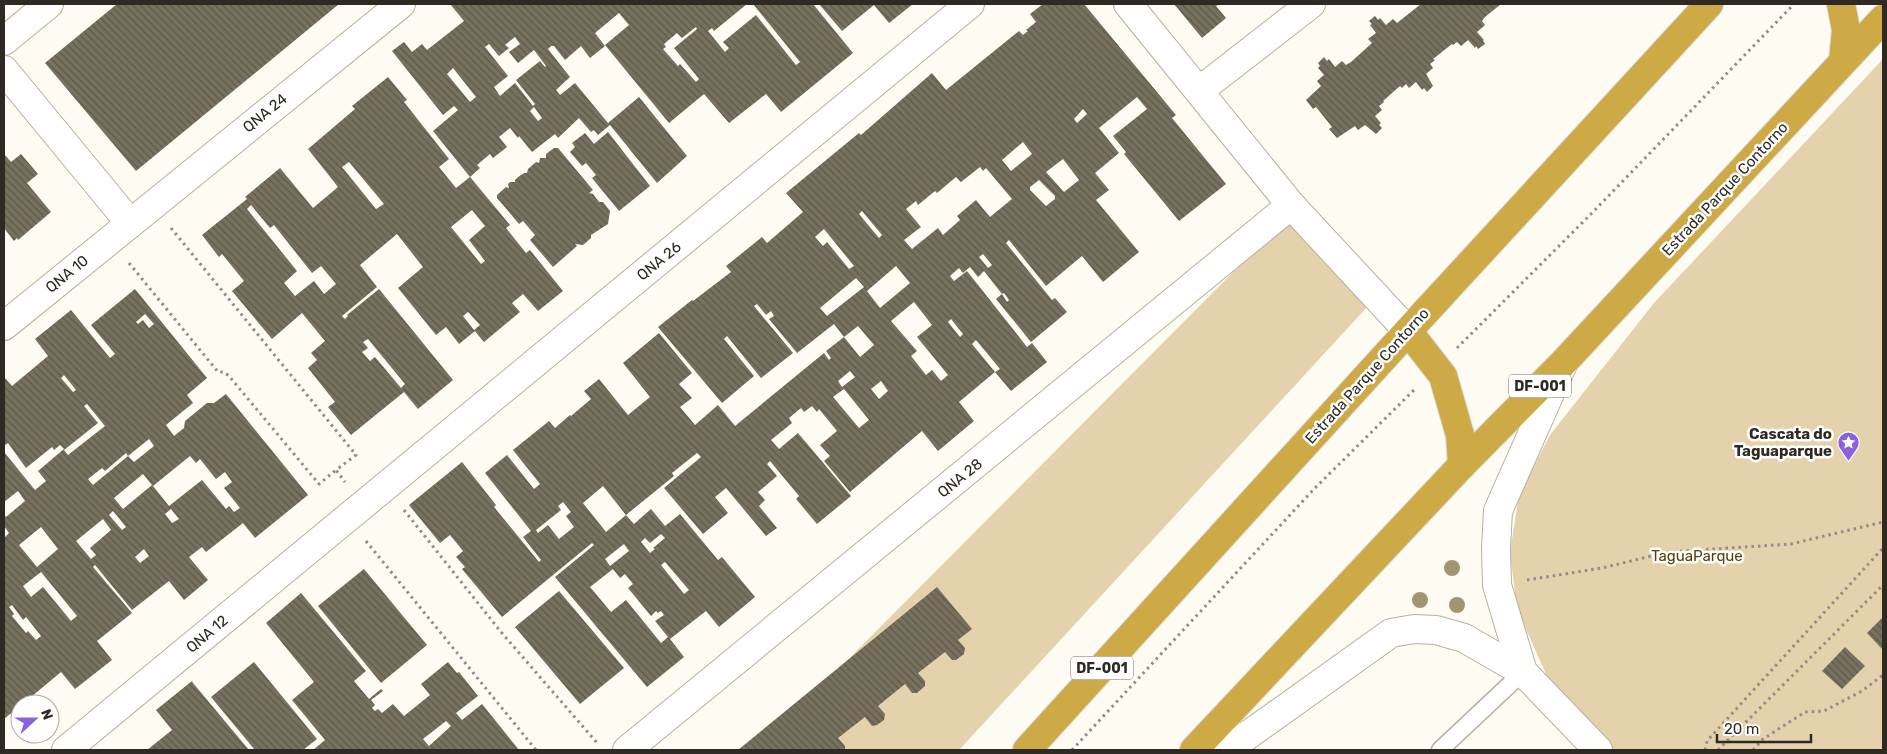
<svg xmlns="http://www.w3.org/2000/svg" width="1887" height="754" font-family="Rubik,sans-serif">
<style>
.park{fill:#e3d2ac}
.building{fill:url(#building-back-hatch);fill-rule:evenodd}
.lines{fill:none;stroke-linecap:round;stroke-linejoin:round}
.service-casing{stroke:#b8b09d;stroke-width:19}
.minor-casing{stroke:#b8b09d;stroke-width:30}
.tertiary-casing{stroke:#b8b09d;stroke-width:30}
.trunk-casing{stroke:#d9d9d7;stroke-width:30}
.path{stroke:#918e86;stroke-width:3;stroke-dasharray:2.5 4;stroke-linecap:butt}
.service{stroke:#fff;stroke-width:16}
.minor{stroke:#fff;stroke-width:28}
.tertiary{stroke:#fff;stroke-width:28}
.trunk{stroke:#ceaa46;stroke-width:28}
.tree{fill:#a19471}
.labels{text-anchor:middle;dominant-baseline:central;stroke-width:5;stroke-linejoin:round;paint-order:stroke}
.shield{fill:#fff;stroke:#6d6a65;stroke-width:1}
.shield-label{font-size:14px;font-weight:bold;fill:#2e2a23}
.street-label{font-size:15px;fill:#2e2a23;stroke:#fff}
.poi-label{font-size:15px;font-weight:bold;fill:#2e2a23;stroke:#fff;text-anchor:end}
.park-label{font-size:15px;fill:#554006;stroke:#fff}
</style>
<defs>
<pattern id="building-back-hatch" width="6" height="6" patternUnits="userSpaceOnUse" patternTransform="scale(1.25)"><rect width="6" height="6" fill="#787160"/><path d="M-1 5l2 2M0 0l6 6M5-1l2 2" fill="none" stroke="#5e584a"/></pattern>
</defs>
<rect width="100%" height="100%" fill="#fefbf3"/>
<g class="park">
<polygon points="1883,59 1883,750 1580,750 1517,609 1510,552 1519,495 1550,435 1654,303"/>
<polygon points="1286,219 1369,305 959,750 758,750"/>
</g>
<g class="building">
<polygon points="117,4 339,4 136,171 45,63"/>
<path d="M450,4h297l-33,27 -2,-3 -4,3 17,21 4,-4 -6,-6 33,-27 40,50 4,-3 -47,-58h60l40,49 -72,59 -15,-18 -37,29 -25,-29 -35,29 -64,-78 24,-20 -10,-12 -24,20 10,13 -15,12 -9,-12 -16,14 -11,-14h-3l-3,3 22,28 -14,13 4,5 15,-12 33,40 31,-26 48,59 -30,27 -47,-58 -12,10 -4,-5 -3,2 -12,-14 -21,20 -3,-4 -23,18 -13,-16 -1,2 -8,-10 -11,9 8,10 -14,11 -3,-4 -13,11 3,3 -10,9 -37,-46 25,-21 -4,-4 -11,9 -51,-64 12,-9 8,10 10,-8 5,6 37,-29zM696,27l1,2 -23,19 25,31 -3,3 -16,-18 -2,2 -15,-17 3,-2 -2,-3 13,-11 5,5zM515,37l5,7 -11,8 9,11 16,-13 12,16 -1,1 -5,-6 -24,19 19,24 -2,2 -18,-23 -15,13 -6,-9 14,-11 -23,-29 4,-3 10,12 10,-8 -4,-3zM453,68l23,29 -6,5 -23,-28zM534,107l8,11 -4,3 -8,-10z"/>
<polygon points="819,4 913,4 889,23 874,5 842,31"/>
<path d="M1043,4h41l92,111 -4,3 54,66 -47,37 -55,-67 2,-2 -13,-16 34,-27 -10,-12 -38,31 20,25 -24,20 14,17 -13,10 43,52 -36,30 -21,-26 -36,30 -37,-46 -3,3 46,57 3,-2 12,14 -36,30 -35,-43 6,-5 5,8 2,-2 -5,-7 -2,1 -18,-23 -6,6 -8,-10 -7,6 -4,-5 -9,8 4,5 13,-10 60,76 5,-4 15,19 -36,29 -16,-19 5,-3 -24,-29 -4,4 23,28 -36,30 15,19 -36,30 -16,-20 -72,61 -26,-31 6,-5 -10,-11 17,-14 -18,-22 -2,3 -5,-6 -8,6 -3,-4 -12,10 3,5 -21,17 8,9 19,-16 53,63 -34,28 -21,-25 3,-3 -29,-35 -3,3 10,12 -19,16 7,8 -6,6 18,22 -11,8 -40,-48 -11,9 13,16 -25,21 -39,-46 37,-31 -4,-4 -25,20 2,3 -48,39 8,9 17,-15 14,17 15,-12 38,46 4,-3 33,40 -36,30 -13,-16 -36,28 14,18 -37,30 -92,-110 39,-32 -2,-2 -90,74 -40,-48 3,-2 -9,-10 7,-6 -13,-16 -10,8 -31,-38 53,-43 34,43 -2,2 45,55 2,-2 -18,-23 8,-6 -46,-58 22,-18 27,34 6,-5 -27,-34 36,-29 6,7 15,-13 1,1 20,-17 -7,-8 15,-12 29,36 22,-18 -27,-34 36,-30 33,40 -13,11 13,14 -12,9 15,18 23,-20 17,21 89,-73 5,7 2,-2 -5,-7 18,-14 16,20 14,-12 -16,-19 -14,11 -10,-13 -37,29 -28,-34 5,-3 -3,-5 -5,4 -9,-11 -3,2 39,47 -32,25 -34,-42 -3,3 30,37 -32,27 -64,-76 34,-27 1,1 38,-29 -5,-6 20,-16 16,-13 5,6 36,-31 -17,-19 73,-60 2,2 71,-62 14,17 73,-59 4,4 5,-4 -2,-1 10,-8 -6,-8zM1083,109l4,5 -10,9 -3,-4zM1023,142l9,12 -21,17 -9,-11zM1063,159l16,21 -15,12 -18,-20zM980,167l3,4 3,-3 26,31 -22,18 -14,-17 -19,16 3,4 -17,15 -5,-7 -26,21 -8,-9 17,-13 -15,-18 10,-8 2,4 17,-14 2,2 19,-16 5,5zM1039,180l16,16v3l-9,7 -16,-16v-3zM862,211l20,24 -3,3 -20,-24zM824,229l30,37 -5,3 -22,-27 -4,4 -8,-9zM983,254l9,11 -4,3 -9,-11zM896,266l14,17 -30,25 -13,-17zM856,278l8,9 -37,29 -7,-8zM914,302l18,23 -15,12 31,38 -7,6 -9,-11 -6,5 -15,-19 6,-5 -26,-30zM951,319l12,15 -3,3 -12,-15zM850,371l5,6 -13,10 -4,-6zM881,381l7,10 -9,8 -8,-10zM844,389l25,31 -10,8 -26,-31zM603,486l23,29 -20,17 -23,-29zM563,502l8,10 -5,4 8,11 -15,12 -11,-14 -10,8 -2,-3 25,-20 -3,-4zM661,534l4,4 -12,10 2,1 -5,4 -9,-11 4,-4 5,5zM624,544l5,7 -19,15 -5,-7zM665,562l24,28 -5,4 -23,-29zM613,569l7,9 5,-4 8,10 -5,4 23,28 5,-5 2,2 3,-2 3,4 -9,6 13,16 -7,6 -35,-43 -15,12 -21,-25z"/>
<polygon points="1174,4 1220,4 1216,6 1226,18 1202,38"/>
<polygon points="1421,4 1501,4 1485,17 1482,21 1485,25 1477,32 1484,40 1483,41 1485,44 1478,49 1476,46 1475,48 1468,40 1461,46 1457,42 1453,45 1452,44 1433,59 1435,60 1430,64 1433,68 1426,74 1433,86 1427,92 1424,88 1422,90 1416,82 1409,88 1406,84 1402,88 1400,86 1383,101 1384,102 1379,106 1382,110 1375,116 1381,123 1379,125 1382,128 1376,134 1365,125 1358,130 1355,126 1337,138 1329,129 1332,127 1316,107 1313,109 1306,100 1321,86 1317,81 1324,75 1318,68 1320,66 1318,63 1324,57 1327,61 1329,59 1335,67 1342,61 1346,65 1351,62 1372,43 1368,39 1376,33 1370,25 1372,24 1369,21 1375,16 1378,20 1380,18 1386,25 1393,19 1397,23"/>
<path d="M388,77l19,23 -3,2 45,57 -10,8 17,21 14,-11 40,48 -4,3 20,25 4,-3 33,41 -25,20 -15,-17 -11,9 8,9 -36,30 -10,-12 1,1 -16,13 -13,-17 -10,8 -38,-47 25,-21 -26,-33 -37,31 17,22 -35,29 3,3 3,-3 -1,-1 32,-26 74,91 -35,29 -14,-17 -53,43 -23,-28 7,-5 -27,-34 9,-8 -6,-7 14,-12 -23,-28 -30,26 -40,-48 12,-10 -22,-27 -3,3 -17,-22 45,-36 -2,-2 35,-29 33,40 25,-21 -30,-38 47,-40 -3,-3zM349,162l35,42 -8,5 -34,-42zM251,205l19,23 4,-3 38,48 9,-7 15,18 -12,10 -10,-13 -19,15 -11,-13 13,-12 -50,-62zM472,210l13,16 -16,14 16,21 -4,3 -30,-37zM468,312l12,13 -6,5 -11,-14zM368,339l37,45 -4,4 -26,-31 -5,4 -8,-9 6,-4 -5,-6z"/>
<polygon points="608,132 650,186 619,211 592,178 596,175 586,163 582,166 570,152 575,147 572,143 585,133 594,144"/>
<polygon points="554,148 558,148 593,190 589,193 593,194 599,202 603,202 610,211 608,224 591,235 591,238 583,245 575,244 577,246 553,267 530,240 535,235 523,221 519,224 497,198 497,195 506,187 509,188 508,184 510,182 515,182 515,180 518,177 524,173 527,173 528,169 536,162 539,163 540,158 546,158 546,154"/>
<polygon points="4,154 11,162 21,154 38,174 27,183 51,212 18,240 17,238 14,241 4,228"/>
<path d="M135,289l72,89 -20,17 6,8 -27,22 8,11 10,-8 1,-7 22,-18h7l12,-9 82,101 -53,43 -12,-15 -37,29 -4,-5 -13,10 19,23 -24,20 -15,-19 -37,29 -37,-45 -2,2 39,46 -35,28 15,19 -37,29 -14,-17 -36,30 2,2h-7v9l-10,1 -6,5v-181l5,-5 -5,-7v-12l2,3 19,-16 -7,-10 -14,11v-50l31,38 11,-9 -8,-10 26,-22 -4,-4 -6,5 -2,-3 -26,21 -18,-25 -4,3v-69l8,9 36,-30 -13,-17 36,-29 39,48 5,-4 -24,-29zM145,314l9,10 -5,4 -6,-8 -5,4 -2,-2zM64,375l12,15 -3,2 -12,-14zM87,404l18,22 -37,29 -4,-5 34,-27 -14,-17zM149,439l5,7 -20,16 -6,-6zM126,453l2,3 -35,29 -5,-6 14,-11 3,3zM190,456l6,7 4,-4 16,20 9,-7 7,10 -8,6 16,20 -6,4 -5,-6 -3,3 -24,-29 -33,26 -16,-20zM143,474l9,11 -29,24 -9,-11zM171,509l8,10 -7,4 -7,-9zM113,511l13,16 -4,3 -13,-15zM103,519l8,11 -21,18 6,7 -5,4 -15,-18zM41,527l17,22 -21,18 -18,-22zM144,549l5,7 -9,7 -5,-6zM41,572l36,44 -6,5 -28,-34 -12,10 -8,-11zM12,605l11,15 3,-3 15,19 -5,4 -8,-9 -2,2 -14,-17 2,-2 -5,-7z"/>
<polygon points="364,569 427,645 381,683 318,606"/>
<polygon points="937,587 972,629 958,640 965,648 964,654 956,660 952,660 945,652 918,673 925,681 925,686 917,693 912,693 905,684 878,706 885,714 884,720 877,725 872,726 865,717 838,738 845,746 845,750 738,750"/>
<polygon points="559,591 624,668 580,704 515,627"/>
<path d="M301,593l65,78 -12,10 15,18 12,-10 2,2 -12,9 4,5 -3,3 3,3 3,-2 4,4 11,-9 11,12 26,-21 -9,-11 27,-22 9,11 2,-1 19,24 -22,17 6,7 20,-16 37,46h-206l12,-10 -33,-40 22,-18 -48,-59zM446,721l5,5 -22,20 -6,-7z"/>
<polygon points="1883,617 1883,650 1867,633"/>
<polygon points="1845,647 1865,666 1842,689 1822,671"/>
<polygon points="254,662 317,739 303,750 255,750 211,697"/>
<polygon points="192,681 193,683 249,750 147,750 172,730 156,710"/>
</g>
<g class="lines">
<defs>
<polyline id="service" points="1440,750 1523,672"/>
<g id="minor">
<polyline points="4,41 49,4"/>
<polyline points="4,70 130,223"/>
<polyline points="1199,91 1311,4"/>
<polyline points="4,326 401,4"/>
<polyline points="66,750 970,4"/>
<polyline points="627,750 1291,205"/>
</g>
<g id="tertiary">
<polyline points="1128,4 1291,205 1408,331"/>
<polyline points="1523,672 1497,585 1496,548 1498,511 1563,364"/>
<polyline points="1227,750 1391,633 1414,629 1436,630 1464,638 1523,672 1598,750"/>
</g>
<g id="trunk">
<polyline points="1841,4 1846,30 1843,61"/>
<polyline points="1408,331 1443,376 1460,435 1462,465"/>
<polyline points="1027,750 1408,331 1709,4"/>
<polyline points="1194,750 1462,465 1564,362 1883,19"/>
</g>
</defs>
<use href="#service" class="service-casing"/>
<use href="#minor" class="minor-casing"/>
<use href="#tertiary" class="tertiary-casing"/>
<use href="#trunk" class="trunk-casing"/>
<g class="path">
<polyline points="171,228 356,455 336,470 345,482"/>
<polyline points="129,263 218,372 224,372 229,376 319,484 336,470"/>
<polyline points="1457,348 1592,213 1794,4"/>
<polyline points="404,510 501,632 598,744"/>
<polyline points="366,541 536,750"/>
<polyline points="1527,580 1602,568 1668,552 1791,544 1883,522"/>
<polyline points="1072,750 1314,489 1415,389"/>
<polyline points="1705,750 1707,741 1883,548"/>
<polyline points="1718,750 1883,585"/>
<polyline points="1753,750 1763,739 1805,712 1824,711 1862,691 1883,675"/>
</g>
<use href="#service" class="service"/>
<use href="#minor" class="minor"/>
<use href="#tertiary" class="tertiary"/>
<use href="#trunk" class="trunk"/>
</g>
<g class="tree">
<circle cx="1452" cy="568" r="8"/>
<circle cx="1420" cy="600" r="8"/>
<circle cx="1457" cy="605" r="8"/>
</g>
<defs>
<symbol id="sight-pin" viewBox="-11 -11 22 30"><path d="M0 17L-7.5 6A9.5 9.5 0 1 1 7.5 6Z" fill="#8c61dc" stroke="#fff"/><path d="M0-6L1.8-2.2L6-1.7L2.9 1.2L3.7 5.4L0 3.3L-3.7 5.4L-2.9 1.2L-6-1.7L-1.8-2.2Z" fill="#fff"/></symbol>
</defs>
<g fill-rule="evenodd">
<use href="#sight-pin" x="1836" y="430" width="25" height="34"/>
</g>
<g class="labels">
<g class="shield">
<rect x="1509" y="374.5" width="62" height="23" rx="4"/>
<rect x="1071" y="656.5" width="62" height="23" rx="4"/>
</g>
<g class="shield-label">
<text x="1540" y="386">DF-001</text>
<text x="1102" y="668">DF-001</text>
</g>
<g class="street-label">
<text transform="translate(265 113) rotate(-39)">QNA 24</text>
<text transform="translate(1725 189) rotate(-47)">Estrada Parque Contorno</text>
<text transform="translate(659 261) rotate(-39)">QNA 26</text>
<text transform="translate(67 274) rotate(-39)">QNA 10</text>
<text transform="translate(1367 376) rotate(-48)">Estrada Parque Contorno</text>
<text transform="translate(960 478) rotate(-39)">QNA 28</text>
<text transform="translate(207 634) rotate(-40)">QNA 12</text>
</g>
<g class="poi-label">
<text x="1832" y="434">Cascata do<tspan x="1832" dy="17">Taguaparque</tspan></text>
</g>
<g class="park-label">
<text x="1697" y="556">TaguaParque</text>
</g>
</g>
<rect width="1887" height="754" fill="none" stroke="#2e2a23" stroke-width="10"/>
<g transform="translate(35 719) rotate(69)"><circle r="24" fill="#ffffff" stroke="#abaaa7"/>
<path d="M0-4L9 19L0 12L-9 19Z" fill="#8c61dc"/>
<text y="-8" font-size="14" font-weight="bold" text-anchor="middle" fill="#2e2a23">N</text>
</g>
<path d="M1717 734v8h94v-8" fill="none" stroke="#2e2a23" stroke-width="2.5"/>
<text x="1724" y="734" font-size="15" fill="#2e2a23" stroke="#ffffff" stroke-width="4" paint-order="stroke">20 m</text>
</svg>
